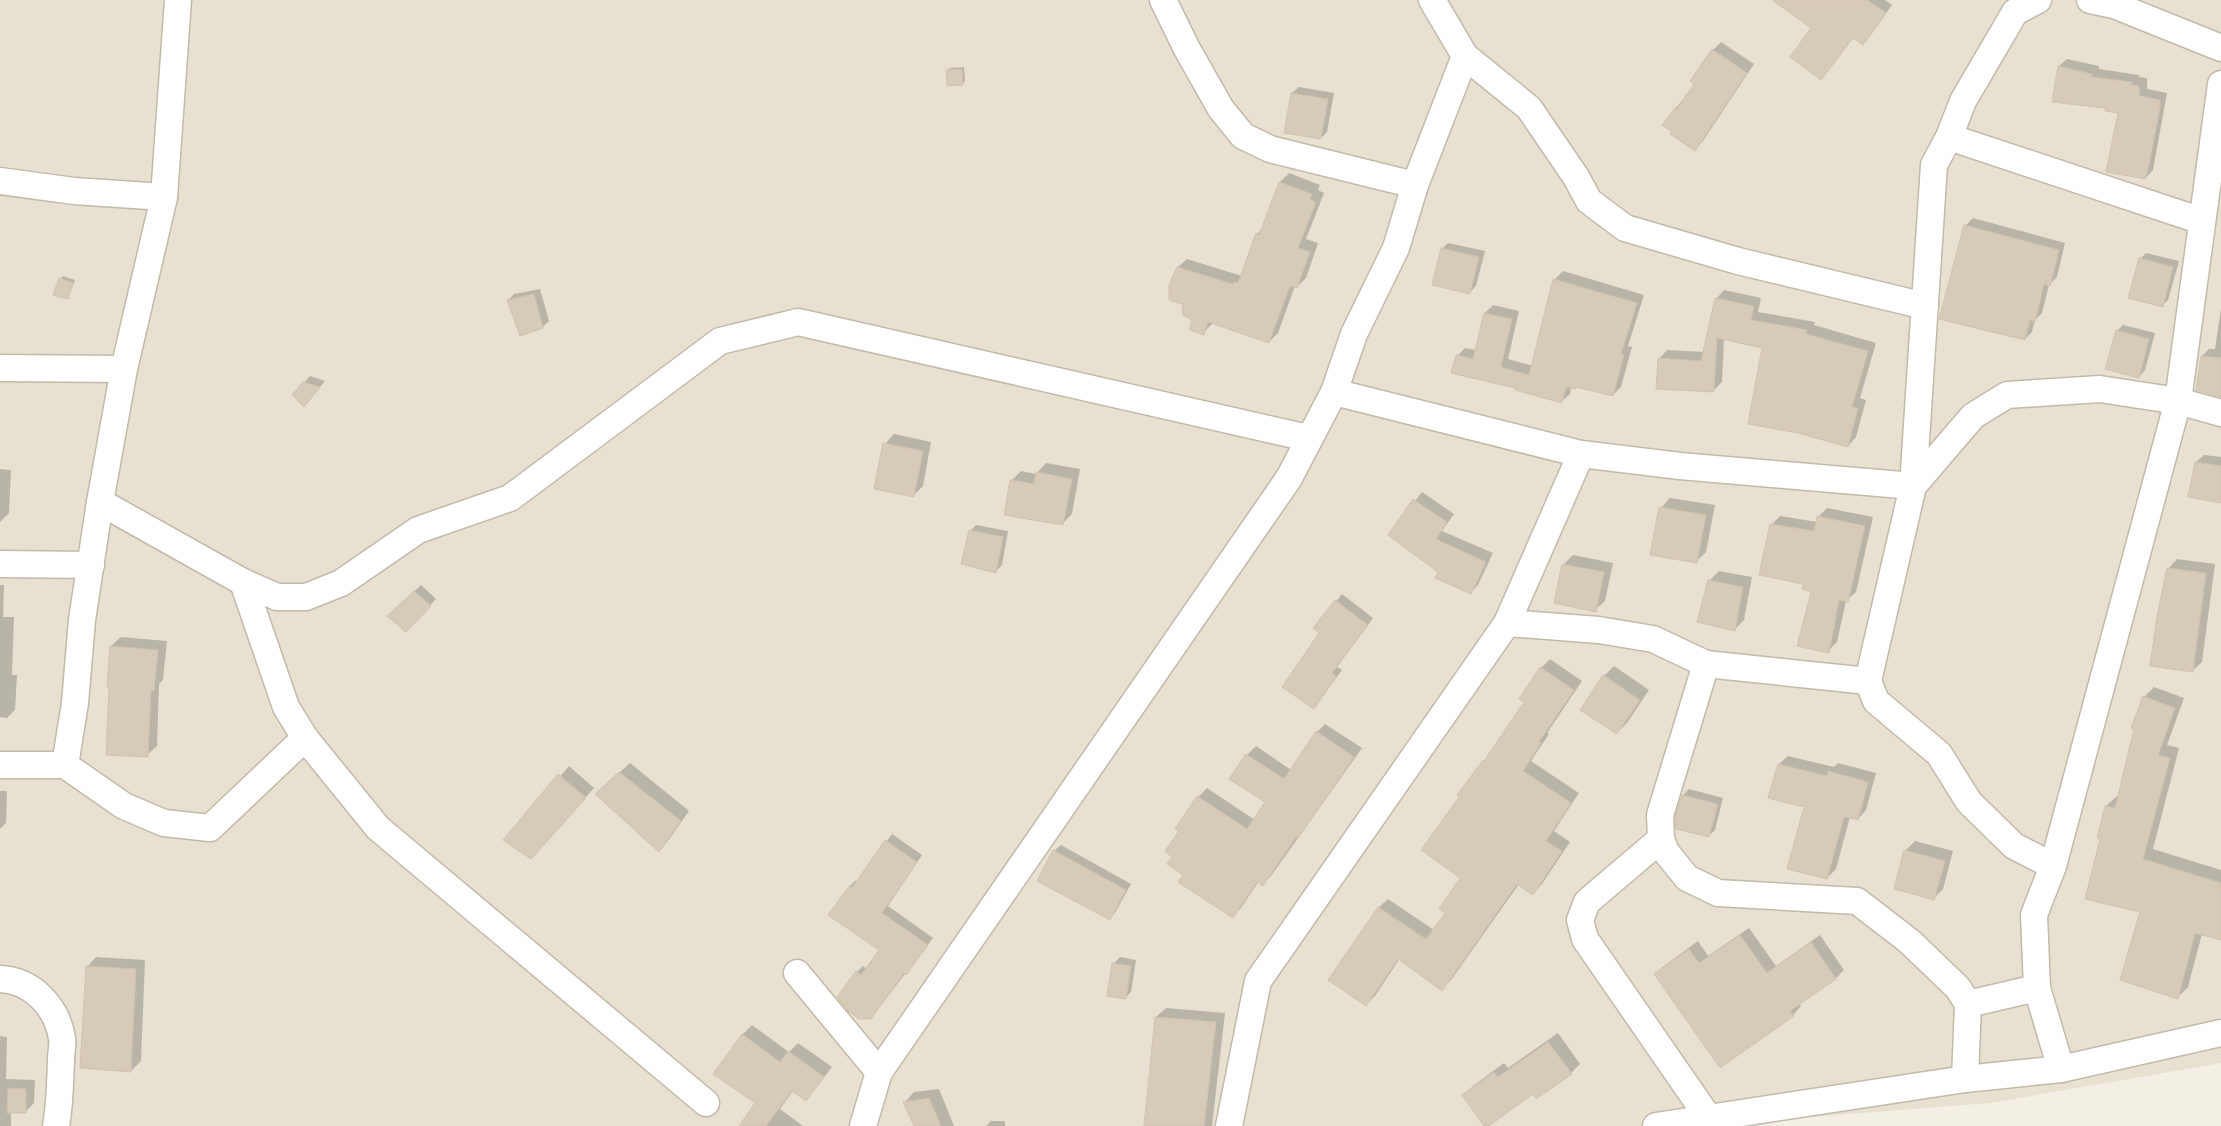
<svg xmlns="http://www.w3.org/2000/svg" width="2221" height="1126" font-family="'PT Sans',sans-serif">
<style>
.residential{fill:#e8e1d2}
.shadow{fill:#0003}
.building{fill:#d6cbb9;stroke:#d1c3ac}
.lines{fill:none;stroke-linecap:round;stroke-linejoin:round}
.minor-casing{stroke:#c2baa9;stroke-width:29}
.minor{stroke:#fff;stroke-width:26}
</style>
<rect width="100%" height="100%" fill="#f3efe4"/>
<polygon class="residential" points="0,0 2221,0 2221,1063 1990,1103 1747,1122 1729,1126 0,1126"/>
<g class="shadow">
<polygon points="1774,0 1885,0 1892,5 1870,36 1863,43 1854,37 1821,78 1813,27"/>
<polygon points="1721,42 1754,64 1703,141 1695,149 1676,108 1696,84 1692,81 1713,50"/>
<polygon points="2067,59 2099,66 2099,69 2139,75 2139,77 2147,78 2147,89 2167,93 2153,170 2146,178 2119,112 2107,107 2059,66"/>
<polygon points="964,67 965,81 962,84 947,71 950,68"/>
<polygon points="1299,87 1334,93 1327,132 1321,138 1292,93"/>
<polygon points="1289,173 1320,185 1318,190 1324,193 1306,239 1318,243 1306,278 1297,287 1295,286 1278,333 1269,342 1213,323 1203,333 1194,320 1178,267 1187,259 1242,276 1257,234 1263,228 1280,182"/>
<polygon points="1973,218 2065,243 2057,277 2049,285 2042,313 2035,320 2032,332 2025,339 1940,318 1966,225"/>
<polygon points="1448,243 1485,251 1476,286 1470,292 1442,249"/>
<polygon points="2146,253 2179,261 2168,300 2162,306 2140,259"/>
<polygon points="1563,271 1644,295 1628,346 1632,347 1621,387 1613,395 1577,386 1571,387 1570,394 1561,402 1517,387 1457,356 1465,348 1476,350 1485,313 1493,305 1519,311 1508,359 1533,366 1555,279"/>
<polygon points="63,276 75,280 68,297 60,279"/>
<polygon points="540,289 549,321 543,327 521,334 508,300 514,294"/>
<polygon points="1724,290 1761,298 1758,312 1815,322 1814,325 1876,343 1860,398 1866,400 1856,437 1848,446 1763,347 1724,339 1722,382 1713,391 1659,359 1667,350 1704,352 1716,299"/>
<polygon points="2221,308 2221,396 2197,389 2202,356 2209,349 2215,349"/>
<polygon points="2123,325 2155,333 2145,370 2139,377 2117,331"/>
<polygon points="310,376 325,381 310,399 304,383"/>
<polygon points="894,434 931,442 923,486 913,496 885,444"/>
<polygon points="2204,455 2221,457 2221,501 2196,462"/>
<polygon points="1046,463 1080,469 1072,514 1062,524 1012,480 1021,471 1036,474"/>
<polygon points="0,469 11,470 9,513 0,522"/>
<polygon points="1422,492 1454,514 1442,531 1493,553 1478,585 1470,593 1389,535"/>
<polygon points="1670,498 1715,505 1706,552 1696,562 1661,508"/>
<polygon points="1827,508 1873,517 1856,592 1846,601 1837,642 1828,651 1813,591 1805,583 1771,525 1780,516 1817,522 1818,517"/>
<polygon points="976,525 1008,531 1002,565 996,571 970,531"/>
<polygon points="1573,555 1613,563 1605,601 1595,610 1564,564"/>
<polygon points="2177,559 2215,564 2202,662 2192,671 2168,569"/>
<polygon points="1719,571 1752,577 1744,620 1735,629 1709,581"/>
<polygon points="0,585 4,585 3,617 14,617 12,675 17,675 15,710 7,718 0,717"/>
<polygon points="421,585 436,599 406,631 389,616"/>
<polygon points="1342,594 1373,618 1337,667 1342,670 1314,708 1321,633 1315,628"/>
<polygon points="121,637 167,641 163,680 159,684 157,746 147,755 111,646"/>
<polygon points="1550,659 1582,681 1547,733 1549,734 1531,761 1579,793 1554,831 1570,842 1542,884 1533,893 1519,884 1451,980 1442,989 1400,958 1375,996 1366,1004 1330,980 1379,907 1388,899 1434,930 1447,913 1462,877 1461,796 1525,702 1541,668"/>
<polygon points="1614,666 1649,690 1627,723 1617,733 1604,676"/>
<polygon points="2154,687 2184,698 2167,745 2179,748 2153,849 2221,870 2221,939 2202,934 2188,987 2178,997 2142,911 2102,838 2106,806 2117,796 2119,797 2144,697"/>
<polygon points="1325,724 1362,748 1271,876 1263,884 1259,881 1241,908 1233,916 1184,874 1174,856 1180,831 1177,829 1198,797 1207,788 1255,820 1267,802 1231,778 1247,755 1256,746 1291,770 1317,732"/>
<polygon points="1788,756 1834,767 1838,763 1876,773 1866,810 1858,819 1850,817 1836,869 1827,878 1805,806 1779,764"/>
<polygon points="630,763 689,811 668,841 659,850 606,785"/>
<polygon points="569,766 594,788 541,848 505,840"/>
<polygon points="1689,789 1723,798 1715,830 1709,836 1683,795"/>
<polygon points="0,791 7,791 6,823 0,829"/>
<polygon points="892,834 922,855 888,906 933,938 871,1018 857,972 863,966 867,969 881,950 830,915 850,886 856,880 858,881"/>
<polygon points="1915,841 1953,851 1943,889 1934,898 1905,851"/>
<polygon points="1061,845 1131,884 1115,913 1109,919 1054,851"/>
<polygon points="1749,928 1776,966 1820,935 1844,970 1836,978 1799,1003 1801,1006 1793,1015 1720,1066 1655,974 1664,966 1698,941 1708,956"/>
<polygon points="96,957 145,960 141,1061 131,1071 87,967"/>
<polygon points="1120,957 1136,960 1131,992 1125,998 1113,964"/>
<polygon points="1166,1008 1225,1013 1212,1126 1145,1126 1156,1017"/>
<polygon points="752,1025 789,1052 798,1043 832,1067 806,1100 793,1091 780,1109 803,1126 740,1126 757,1103 742,1035"/>
<polygon points="1558,1033 1580,1064 1571,1073 1533,1093 1485,1126 1463,1095 1473,1086 1504,1063 1508,1068"/>
<polygon points="0,1036 7,1037 6,1079 35,1080 34,1103 25,1112 11,1112 11,1126 0,1126"/>
<polygon points="939,1089 954,1126 915,1126 905,1102 914,1092"/>
<polygon points="991,1121 1005,1121 1005,1126 986,1126"/>
</g>
<g class="building">
<polygon points="1772,0 1867,0 1886,13 1863,45 1853,38 1821,80 1790,57 1811,28"/>
<polygon points="1712,49 1747,73 1695,151 1670,134 1672,132 1662,125 1675,108 1677,109 1694,84 1690,81"/>
<polygon points="2058,66 2092,74 2092,77 2132,82 2131,85 2139,86 2140,96 2160,100 2160,108 2146,179 2106,172 2118,113 2105,111 2105,108 2052,102"/>
<polygon points="962,69 963,85 947,86 946,70"/>
<polygon points="1291,93 1328,99 1321,139 1284,133"/>
<polygon points="1279,182 1312,194 1310,199 1316,202 1298,248 1310,252 1297,288 1290,286 1269,343 1208,322 1204,335 1190,330 1192,320 1183,315 1182,304 1169,300 1169,285 1177,267 1233,284 1234,282 1238,283 1256,233 1259,235"/>
<polygon points="1964,225 2059,250 2050,286 2044,284 2035,322 2030,320 2025,340 1939,319"/>
<polygon points="1441,248 1479,257 1470,294 1432,285"/>
<polygon points="2139,258 2173,267 2163,307 2128,298"/>
<polygon points="59,278 73,283 68,299 53,295"/>
<polygon points="1553,279 1637,303 1621,354 1624,355 1613,396 1576,387 1576,389 1566,387 1562,403 1515,390 1515,388 1451,373 1456,355 1473,359 1484,313 1512,319 1501,367 1529,375"/>
<polygon points="534,294 543,328 520,336 507,300"/>
<polygon points="1715,298 1754,306 1751,320 1807,330 1806,334 1868,351 1852,407 1858,408 1848,447 1798,433 1748,424 1762,348 1717,338 1714,392 1656,389 1658,358 1701,361"/>
<polygon points="2116,330 2149,339 2139,378 2105,369"/>
<polygon points="2201,356 2221,358 2221,397 2196,390"/>
<polygon points="303,382 320,387 304,407 292,395"/>
<polygon points="883,443 923,451 914,497 874,489"/>
<polygon points="2195,462 2221,466 2221,503 2188,497"/>
<polygon points="1036,472 1072,479 1063,525 1004,515 1010,480 1034,484"/>
<polygon points="1413,499 1447,522 1436,539 1486,562 1471,594 1435,578 1438,572 1388,535"/>
<polygon points="1659,507 1706,515 1697,563 1650,555"/>
<polygon points="1817,516 1865,526 1848,602 1839,600 1829,653 1797,646 1811,592 1802,589 1803,584 1759,575 1770,524 1814,531"/>
<polygon points="969,530 1003,537 996,573 961,564"/>
<polygon points="1562,564 1604,572 1596,612 1554,603"/>
<polygon points="2167,568 2206,573 2193,672 2150,666 2157,617"/>
<polygon points="1708,580 1743,587 1735,631 1697,622"/>
<polygon points="414,591 431,606 406,632 387,616"/>
<polygon points="1335,600 1368,625 1332,673 1336,677 1314,709 1282,687 1319,633 1313,628"/>
<polygon points="110,646 158,650 154,691 151,690 148,757 106,755 109,687 107,687"/>
<polygon points="1540,667 1574,690 1539,742 1541,743 1523,771 1571,803 1546,841 1562,851 1533,895 1517,884 1442,991 1398,959 1366,1006 1328,980 1378,907 1426,939 1445,913 1439,909 1460,878 1421,850 1459,797 1457,795 1483,760 1484,761 1524,702 1519,699"/>
<polygon points="1603,675 1640,700 1617,734 1580,710"/>
<polygon points="2143,696 2175,708 2158,755 2170,758 2143,859 2221,883 2221,940 2195,933 2178,999 2120,980 2140,912 2085,899 2100,839 2097,838 2105,806 2115,808 2134,729 2131,728"/>
<polygon points="1316,731 1354,757 1298,838 1296,837 1263,886 1257,882 1233,918 1178,882 1183,875 1167,864 1172,857 1165,851 1179,831 1175,829 1197,796 1247,829 1265,802 1229,779 1246,754 1284,779"/>
<polygon points="1778,764 1827,776 1828,771 1868,782 1858,820 1844,817 1827,879 1787,869 1804,807 1768,798"/>
<polygon points="619,772 681,821 659,852 595,794"/>
<polygon points="558,774 586,798 531,859 503,840"/>
<polygon points="1682,795 1718,804 1709,837 1676,829 1675,817"/>
<polygon points="885,840 917,862 882,913 928,945 906,975 904,973 871,1019 859,1019 848,1011 837,997 856,971 861,975 879,950 828,915 849,886 852,888"/>
<polygon points="1053,850 1126,890 1110,920 1037,881"/>
<polygon points="1904,850 1945,861 1934,900 1894,889"/>
<polygon points="1740,935 1767,973 1811,942 1836,979 1790,1011 1794,1016 1720,1068 1654,974 1689,949 1699,963"/>
<polygon points="1112,963 1131,966 1126,999 1107,996"/>
<polygon points="86,966 136,969 131,1072 80,1068"/>
<polygon points="1155,1017 1216,1022 1204,1126 1144,1126"/>
<polygon points="742,1034 780,1062 788,1051 824,1077 806,1101 792,1091 766,1126 739,1126 755,1103 713,1074"/>
<polygon points="1548,1042 1572,1074 1536,1099 1533,1094 1489,1126 1484,1126 1462,1095 1494,1072 1498,1077"/>
<polygon points="8,1088 26,1089 26,1113 7,1113"/>
<polygon points="929,1098 941,1126 914,1126 903,1102"/>
</g>
<g class="lines">
<defs>
<g id="minor">
<polyline points="1163,0 1187,49 1221,109 1243,136 1270,149 1415,185"/>
<polyline points="1432,0 1465,56 1529,108 1576,177 1589,201 1625,228 1738,261 1925,306"/>
<polyline points="2038,0 2015,12 1963,101 1949,137 1934,165 1913,486 1868,681 1876,701 1939,754 1969,802 2014,846 2053,866"/>
<polyline points="2090,0 2114,5 2221,48"/>
<polyline points="1949,137 2202,221"/>
<polyline points="0,181 74,191 164,197"/>
<polyline points="0,368 124,369"/>
<polyline points="1334,392 1581,454 1680,466 1913,486 1973,416 2007,395 2100,389 2178,401 2221,413"/>
<polyline points="100,502 243,582 277,597 306,597 341,583 418,530 510,498 720,341 798,322 1308,438"/>
<polyline points="0,564 91,565"/>
<polyline points="243,582 286,707 305,738 378,828 706,1103"/>
<polyline points="1507,623 1599,630 1653,639 1706,664 1660,815 1661,839 1666,852 1687,878 1718,893 1857,901 1909,941 1958,988 1968,1004 1965,1079"/>
<polyline points="1706,664 1868,681"/>
<polyline points="0,765 65,765 124,806 164,823 210,828 305,738"/>
<polyline points="65,765 75,703 82,620 100,502 124,369 164,197 178,0"/>
<polyline points="1661,839 1587,902 1580,920 1585,939 1708,1117"/>
<polyline points="797,973 879,1072"/>
<path d="M0,979c32,1 57,28 62,59 1,7 -1,15 -1,23 -1,22 -1,43 -5,65"/>
<polyline points="1968,1004 2037,988"/>
<polyline points="2061,1069 2037,988 2034,915 2053,866 2178,401 2221,84"/>
<polyline points="863,1126 879,1072 1289,478 1334,392 1354,334 1396,248 1415,185 1465,56"/>
<polyline points="1229,1126 1258,981 1507,623 1581,454"/>
<polyline points="1656,1126 1965,1079 2061,1069 2221,1033"/>
</g>
</defs>
<use href="#minor" class="minor-casing"/>
<use href="#minor" class="minor"/>
</g>
</svg>
